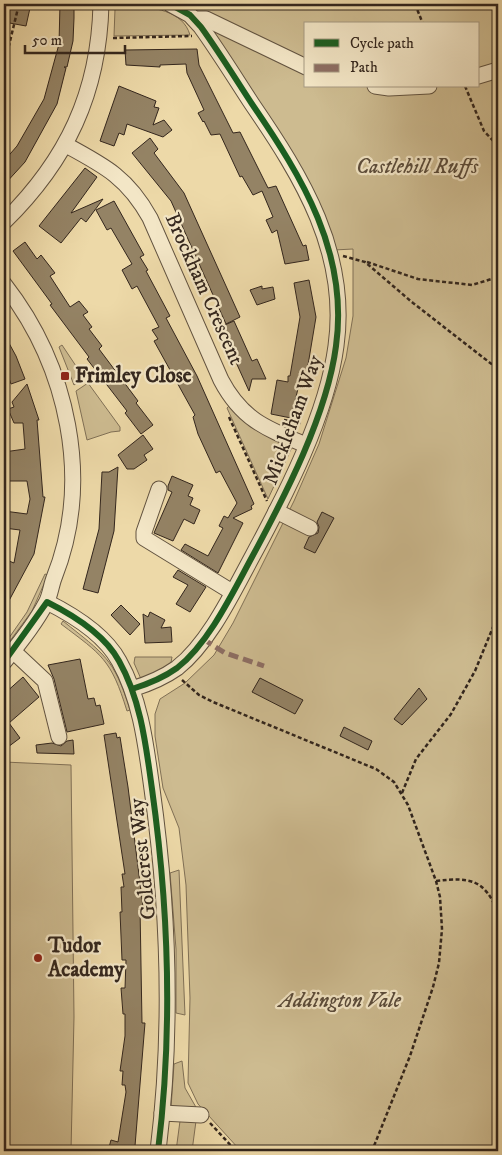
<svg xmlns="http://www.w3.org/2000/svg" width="502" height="1155" font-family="'IM FELL DW Pica',serif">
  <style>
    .green { fill: #cdbb90; stroke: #807056; fill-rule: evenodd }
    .building { fill: #948365; stroke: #33261d }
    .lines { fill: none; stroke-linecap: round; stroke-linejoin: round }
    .minor-casing { stroke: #625340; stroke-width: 17 }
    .path { stroke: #33261d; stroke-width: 2.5; stroke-dasharray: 4 2.5; stroke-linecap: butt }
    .minor { stroke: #f3e6c6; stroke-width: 15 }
    .quiet { stroke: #8d6e63; stroke-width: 5; stroke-dasharray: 10 5; stroke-linecap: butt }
    .cycleway-casing { stroke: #f3e6c6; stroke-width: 9 }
    .cycleway { stroke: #1b5e20; stroke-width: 6 }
    .poi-dot { fill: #8f2418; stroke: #f3e6c6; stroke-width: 2 }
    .labels { text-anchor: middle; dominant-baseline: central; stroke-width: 4.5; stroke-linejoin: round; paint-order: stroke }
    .park-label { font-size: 21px; font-style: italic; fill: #5a4b3a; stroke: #f3e6c6 }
    .street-label { font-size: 21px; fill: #33261d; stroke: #f3e6c6 }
    .poi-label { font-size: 21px; font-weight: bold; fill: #33261d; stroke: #f3e6c6; text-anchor: start }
  </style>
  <rect width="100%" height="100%" fill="#edd9a8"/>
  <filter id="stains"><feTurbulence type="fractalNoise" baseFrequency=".004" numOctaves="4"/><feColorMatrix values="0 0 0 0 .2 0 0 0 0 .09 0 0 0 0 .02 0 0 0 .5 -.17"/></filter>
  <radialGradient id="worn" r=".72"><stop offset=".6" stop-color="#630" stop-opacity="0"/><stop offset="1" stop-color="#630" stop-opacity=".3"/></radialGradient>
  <g class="green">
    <path d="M183 4H498V1151H238L239 1149 198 1104 188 1083 190 998 186 885 179 828 163 788 155 736V714L160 699 185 683 214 655 233 623 294 501 319 444 346 358 353 316V249L334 250 200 13ZM306 24H478V86H306Z"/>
    <path d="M130 6C152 7 183 10 190 35L114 36 115 9Z"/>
    <polygon points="62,345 84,378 74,385 59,347"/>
    <polygon points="88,383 120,427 120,431 111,432 87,440 76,391"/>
    <polygon points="229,406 293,445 268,499 227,408"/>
    <polygon points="45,574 48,575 32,611 4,649 4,645 27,612"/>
    <path d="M63 621C104 654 114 658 130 710L127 711C111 659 102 655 61 624Z"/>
    <polygon points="135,657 172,657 170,668 141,679 134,663"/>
    <polygon points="4,762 71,765 74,1017 71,1151 39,1151 20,1147 4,1147"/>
    <polygon points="179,870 185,1015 176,1013 176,949 170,873"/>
    <polygon points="182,1061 185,1088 197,1109 171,1108 174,1064"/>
    <polygon points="180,1121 196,1121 192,1151 176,1151"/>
  </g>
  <g class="building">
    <polygon points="4,4 30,8 26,26 4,22"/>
    <polygon points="60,4 74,4 74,18 73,41 67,67 64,67 66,68 57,104 25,162 4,185 4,161 17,146 44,99 59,44"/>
    <polygon points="197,49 199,65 233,133 240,132 268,188 276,186 303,246 306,245 309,260 285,264 277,230 272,233 266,220 273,217 262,191 253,195 242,176 240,177 220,134 211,135 204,121 203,122 198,113 204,110 187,73 186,64 160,65 160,67 126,65 125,50"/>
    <polygon points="119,86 156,101 154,107 159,108 153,125 164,120 172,130 163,137 127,124 124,135 119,133 114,146 100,141"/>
    <polygon points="150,138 158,149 154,153 184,193 240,317 226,324 171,201 132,153"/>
    <polygon points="85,168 97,177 71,213 103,199 86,222 81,218 61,243 39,226"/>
    <polygon points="114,201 144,255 140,257 148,270 146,271 170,316 166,318 197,376 254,504 251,506 252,509 233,518 243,523 218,573 181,550 185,544 208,556 223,528 219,526 224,516 228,518 237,503 220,471 216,473 198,434 193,417 195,415 154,341 158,339 152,330 159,327 137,286 132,289 122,270 132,264 111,228 107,230 96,210"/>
    <polygon points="25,242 37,259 41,255 55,273 50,276 70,307 79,301 88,312 83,315 92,327 89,329 102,346 99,349 138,401 136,403 153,425 141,434 125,413 127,411 87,359 89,357 50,305 52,304 13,251"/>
    <polygon points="309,280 316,317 306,377 301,376 291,418 271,414 277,380 288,382 288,376 290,376 300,317 294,283"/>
    <polygon points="262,286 262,289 273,287 275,299 257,305 250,290"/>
    <polygon points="234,321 252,361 257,359 266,379 252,379 249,391 220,327"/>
    <polygon points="4,334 16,356 25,379 11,384 4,364 7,363 4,357"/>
    <polygon points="27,384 39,420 37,420 43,497 45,497 34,554 4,610 4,571 9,561 14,563 20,530 4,528 4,511 27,514 30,499 27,481 4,481 4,452 25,449 23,423 14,423 8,409 14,407 12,402"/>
    <polygon points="143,435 153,449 144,455 147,460 134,469 127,469 118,455"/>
    <polygon points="118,467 114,531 98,593 83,589 99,529 102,472 109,472"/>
    <polygon points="172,476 193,485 188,496 193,498 190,505 200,510 194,524 184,519 173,541 154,533 172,492 168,490 168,486"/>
    <polygon points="322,512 334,518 315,553 304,548 309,537 318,533 319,527 317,522"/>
    <polygon points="178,570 206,587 190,612 176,604 188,585 173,577"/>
    <polygon points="121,605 140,624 130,635 111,615"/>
    <polygon points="150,612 165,620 161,628 171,627 172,642 145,643 143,614 148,617"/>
    <polygon points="80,659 88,699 94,698 96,706 100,705 104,724 67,732 54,679 48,665"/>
    <polygon points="23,677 39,697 9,723 20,738 4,750 4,694"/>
    <polygon points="260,678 303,700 295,714 252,692"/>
    <polygon points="419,688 427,699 402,725 394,719"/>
    <polygon points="344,727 372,741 368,750 340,736"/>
    <polygon points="116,733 117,738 120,737 128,787 143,907 140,907 142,1023 145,1023 135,1146 140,1148 140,1151 108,1151 111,1140 118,1142 126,1092 125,1085 122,1085 123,1071 120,1071 125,1036 125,1014 123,1014 121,988 125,988 126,960 122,960 120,912 122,912 121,887 124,887 122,874 125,874 104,735"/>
    <polygon points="73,740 74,754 37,753 36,745 52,743 61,746 67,741"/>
  </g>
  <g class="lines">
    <defs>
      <g id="minor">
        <polyline points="194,19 206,19 306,67"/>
        <polyline points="478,76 498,70"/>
        <polyline points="375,86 389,88 429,86"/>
        <path d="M66 145C105 166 128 178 150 218L221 380C242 420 267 429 306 445"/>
        <path d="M4 222C67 160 99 93 101 4"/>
        <path d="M4 284C68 366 93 480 54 578 51 586 50 596 46 603 35 624 19 644 4 662"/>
        <polyline points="159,489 144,532 144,538 232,592"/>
        <polyline points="276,511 310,528"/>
        <path d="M47 602C73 615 105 635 119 661 141 700 146 746 152 789 169 910 173 1030 158 1151"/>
        <polyline points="13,651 45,681 59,737"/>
        <path d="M132 689C148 684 163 678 177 668 209 643 233 592 252 557 285 496 327 415 336 346 349 253 302 177 252 104 235 78 219 52 201 27L190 15 170 4"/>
        <polyline points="162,1113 201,1115"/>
      </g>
    </defs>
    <use href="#minor" class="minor-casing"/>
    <g class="path">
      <polyline points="415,4 423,24"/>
      <polyline points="113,38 192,36"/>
      <polyline points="4,66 19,4"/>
      <polyline points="465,86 484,131 498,146"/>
      <polyline points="343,256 365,262 413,303 498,369"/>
      <polyline points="367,262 418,279 472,285 498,277"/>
      <polyline points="229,417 267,501"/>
      <polyline points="284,420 301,423"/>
      <polyline points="182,680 199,695 213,702 376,769 394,782 408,805 436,881 440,897 442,929 439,963 433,987 410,1056 372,1151"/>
      <polyline points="402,793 416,759 451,714 475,671 498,615"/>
      <path d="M436 881C470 877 485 879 498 913"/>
      <polyline points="210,1123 236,1151"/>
    </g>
    <use href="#minor" class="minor"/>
    <polyline class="quiet" points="203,639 225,653 264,666"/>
    <defs>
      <g id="cycleway">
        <path d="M4 662 47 602C73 615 105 635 119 661 141 700 146 746 152 789 169 910 173 1030 158 1151"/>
        <path d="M132 689C148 684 163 678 177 668 209 643 233 592 252 557 285 496 327 415 336 346 349 253 302 177 252 104 235 78 219 52 201 27L190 15 170 4"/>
      </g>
    </defs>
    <use href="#cycleway" class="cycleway-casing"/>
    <use href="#cycleway" class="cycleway"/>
  </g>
  <g class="poi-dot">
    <rect x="60" y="371" width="10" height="10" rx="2.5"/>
    <circle cx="38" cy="958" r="5"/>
  </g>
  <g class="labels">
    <g class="park-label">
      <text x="417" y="167">Castlehill Ruffs</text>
      <text x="340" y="1001">Addington Vale</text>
    </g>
    <g class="street-label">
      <text transform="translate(204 289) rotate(66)">Brockham Crescent</text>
      <text transform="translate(293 420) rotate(-70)">Mickleham Way</text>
      <text transform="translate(143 859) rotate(-96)">Goldcrest Way</text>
    </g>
    <g class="poi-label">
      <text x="75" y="376">Frimley Close</text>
      <text x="48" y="946">Tudor<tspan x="48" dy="24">Academy</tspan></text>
    </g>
  </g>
  <rect width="502" height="1155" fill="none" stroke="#edd9a8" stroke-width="20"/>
  <rect x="5" y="5" width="492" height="1145" fill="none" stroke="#33261d" stroke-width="2.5"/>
  <rect x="10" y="10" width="482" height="1135" fill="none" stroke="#33261d"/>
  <rect x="304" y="22" width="175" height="65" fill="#f3e6c6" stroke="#a69982"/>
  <rect x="314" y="39" width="25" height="8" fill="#1b5e20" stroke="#a69982"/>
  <text x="350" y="48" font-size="15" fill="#33261d">Cycle path</text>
  <rect x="314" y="64" width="25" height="8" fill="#8d6e63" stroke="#a69982"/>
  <text x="350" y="72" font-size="15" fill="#33261d">Path</text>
  <path d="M25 45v8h100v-8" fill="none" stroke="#33261d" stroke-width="2.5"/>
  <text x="32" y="45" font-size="15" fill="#33261d" stroke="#f3e6c6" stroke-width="4" paint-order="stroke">50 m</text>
  <rect width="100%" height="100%" filter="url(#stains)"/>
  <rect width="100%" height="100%" fill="url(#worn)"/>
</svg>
